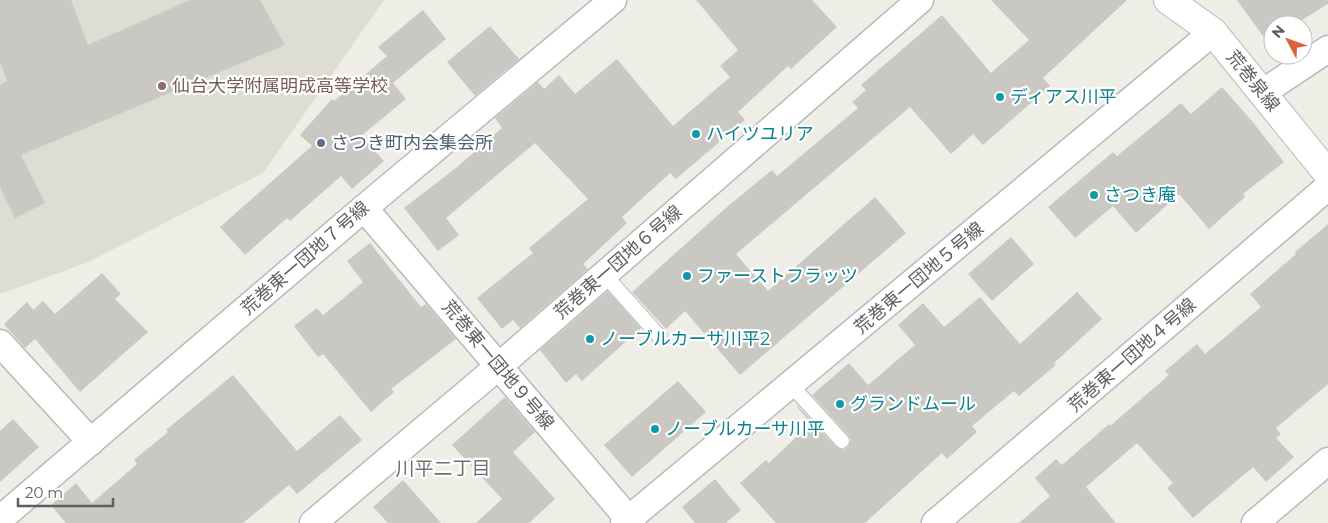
<svg xmlns="http://www.w3.org/2000/svg" width="1328" height="523" font-family="Montserrat,'Noto Sans JP',sans-serif">
  <style>
    .education { fill: #deddd4 }
    .building { fill: #cac8c2 }
    .lines { fill: none; stroke-linecap: round; stroke-linejoin: round }
    .lane-casing { stroke: #b8b9be; stroke-width: 16 }
    .street-casing { stroke: #b8b9be; stroke-width: 29 }
    .secondary-casing { stroke: #b9bac0; stroke-width: 30 }
    .lane { stroke: #fff; stroke-width: 14 }
    .street { stroke: #fff; stroke-width: 26 }
    .secondary { stroke: #fff; stroke-width: 28 }
    .education-dot { fill: #8d6e63; stroke: #fff; stroke-width: 2 }
    .culture-dot { fill: #0f9aa8; stroke: #fff; stroke-width: 2 }
    .service-dot { fill: #5c6f8a; stroke: #fff; stroke-width: 2 }
    .labels { text-anchor: middle; dominant-baseline: central; stroke-width: 4.5; stroke-linejoin: round; paint-order: stroke }
    .street-label { font-size: 18px; fill: #5d5f64; stroke: #fff }
    .education-label { font-size: 18px; fill: #785e54; stroke: #fff; text-anchor: start }
    .culture-label { font-size: 18px; fill: #0d838f; stroke: #fff; text-anchor: start }
    .service-label { font-size: 18px; fill: #4e5e75; stroke: #fff; text-anchor: start }
    .neighbourhood-label { font-size: 19px; fill: #6e7176; stroke: #fff }
  </style>
  <rect width="100%" height="100%" fill="#eeeee6"/>
  <polygon class="education" points="0,0 384,0 263,173 86,263 0,294"/>
  <g class="building">
    <polygon points="0,0 71,0 88,45 190,0 260,0 285,45 21,155 45,203 15,218 0,187 0,85 7,81 0,62"/>
    <polygon points="696,0 812,0 837,27 791,69 788,66 738,112 745,120 676,179 670,173 622,217 627,223 583,264 588,269 520,328 513,320 502,329 477,298 533,253 529,248 588,199 535,143 446,218 459,235 438,251 404,208 457,167 502,128 495,118 538,82 544,89 559,75 575,94 617,59 673,126 730,77 720,66 738,50"/>
    <polygon points="991,0 1127,0 1043,78 1050,86 983,145 973,134 951,154 910,107 736,254 768,291 875,197 906,233 740,375 685,311 666,329 632,292 727,207 772,170 777,176 858,108 852,102 866,90 861,85 942,15 991,73 1029,40"/>
    <polygon points="1237,0 1328,0 1328,4 1294,25 1273,25 1273,50"/>
    <polygon points="423,10 446,39 393,83 406,99 361,136 384,161 352,189 341,176 290,221 287,218 245,255 220,227 312,146 300,135 332,99 334,101 387,56 378,47"/>
    <polygon points="490,26 519,59 475,96 447,62"/>
    <polygon points="1222,87 1252,121 1284,162 1243,194 1245,197 1209,229 1179,194 1136,233 1113,206 1075,238 1048,207 1113,152 1117,156 1181,103 1191,114"/>
    <polygon points="1328,224 1328,384 1276,428 1281,434 1276,438 1294,457 1266,482 1253,467 1193,518 1167,488 1173,483 1137,443 1086,487 1116,523 1019,523 1050,496 1035,478 1056,459 1062,465 1109,424 1110,426 1169,375 1165,371 1197,344 1205,354 1261,307 1250,294 1296,254 1295,252"/>
    <polygon points="1011,237 1034,264 992,301 968,274"/>
    <polygon points="370,243 421,307 426,304 456,339 391,389 394,392 371,412 323,354 318,357 294,326 317,308 323,315 363,282 347,261"/>
    <polygon points="102,273 121,294 115,299 148,332 80,392 35,339 25,348 4,324 27,302 33,310 43,301 55,314"/>
    <polygon points="608,291 641,328 582,381 576,374 566,383 540,350"/>
    <polygon points="1077,292 1102,319 1054,363 1056,365 1019,396 1014,391 972,426 977,432 947,459 942,453 865,523 776,523 740,483 766,460 769,463 811,423 797,407 798,406 836,447 843,450 848,447 851,440 848,435 812,395 849,363 868,385 915,345 898,325 923,303 944,327 980,297 1020,344"/>
    <polygon points="233,375 297,451 340,415 362,440 297,494 289,485 243,523 66,523 51,505 76,483 92,503 137,464 134,460 168,432 166,430"/>
    <polygon points="678,381 706,412 632,477 604,445"/>
    <polygon points="505,397 535,432 513,452 555,499 529,523 476,523 502,499 452,445"/>
    <polygon points="13,419 39,447 0,482 0,431"/>
    <polygon points="715,479 741,510 726,523 695,523 682,507"/>
    <polygon points="403,480 441,523 388,523 373,507"/>
  </g>
  <g class="lines">
    <defs>
      <g id="lane">
        <polyline points="604,274 660,337"/>
        <polyline points="791,385 842,441"/>
      </g>
      <g id="street">
        <polyline points="1262,93 1328,49"/>
        <polyline points="364,208 632,523"/>
        <polyline points="0,343 91,442"/>
        <polyline points="0,519 364,208 613,0"/>
        <polyline points="313,523 499,366 920,0"/>
        <polyline points="624,523 1213,32"/>
        <polyline points="935,523 1328,187"/>
        <polyline points="1255,523 1328,461"/>
      </g>
      <polyline id="secondary" points="1168,0 1213,32 1328,174"/>
    </defs>
    <use href="#lane" class="lane-casing"/>
    <use href="#street" class="street-casing"/>
    <use href="#secondary" class="secondary-casing"/>
    <use href="#lane" class="lane"/>
    <use href="#street" class="street"/>
    <use href="#secondary" class="secondary"/>
  </g>
  <circle class="education-dot" cx="162" cy="86" r="5"/>
  <g class="culture-dot">
    <circle cx="1000" cy="97" r="5"/>
    <circle cx="696" cy="134" r="5"/>
    <circle cx="1094" cy="195" r="5"/>
    <circle cx="687" cy="276" r="5"/>
    <circle cx="590" cy="339" r="5"/>
    <circle cx="840" cy="404" r="5"/>
    <circle cx="655" cy="429" r="5"/>
  </g>
  <circle class="service-dot" cx="321" cy="143" r="5"/>
  <g class="labels">
    <g class="street-label">
      <text transform="translate(1253 81) rotate(51)">荒巻泉線</text>
      <text transform="translate(305 258) rotate(-41)">荒巻東一団地７号線</text>
      <text transform="translate(618 262) rotate(-41)">荒巻東一団地６号線</text>
      <text transform="translate(919 278) rotate(-40)">荒巻東一団地５号線</text>
      <text transform="translate(1132 355) rotate(-41)">荒巻東一団地４号線</text>
      <text transform="translate(498 365) rotate(50)">荒巻東一団地９号線</text>
    </g>
    <g class="education-label">
      <text x="172" y="86">仙台大学附属明成高等学校</text>
    </g>
    <g class="culture-label">
      <text x="1010" y="97">ディアス川平</text>
      <text x="706" y="134">ハイツユリア</text>
      <text x="1104" y="195">さつき庵</text>
      <text x="697" y="276">ファーストフラッツ</text>
      <text x="600" y="339">ノーブルカーサ川平2</text>
      <text x="850" y="404">グランドムール</text>
      <text x="665" y="429">ノーブルカーサ川平</text>
    </g>
    <g class="service-label">
      <text x="331" y="143">さつき町内会集会所</text>
    </g>
    <g class="neighbourhood-label">
      <text x="443" y="468">川平二丁目</text>
    </g>
  </g>
  <g transform="translate(1288 40) rotate(311)"><circle r="24" fill="#ffffff" stroke="#bebfc1"/>
  <path d="M0-4L9 19L0 12L-9 19Z" fill="#da6440"/>
  <text y="-8" font-size="14" font-weight="bold" text-anchor="middle" fill="#5d5f64">N</text>
  </g>
  <path d="M18 498v8h95v-8" fill="none" stroke="#5d5f64" stroke-width="2.5"/>
  <text x="25" y="498" font-size="15" fill="#5d5f64" stroke="#ffffff" stroke-width="4" paint-order="stroke">20 m</text>
</svg>
